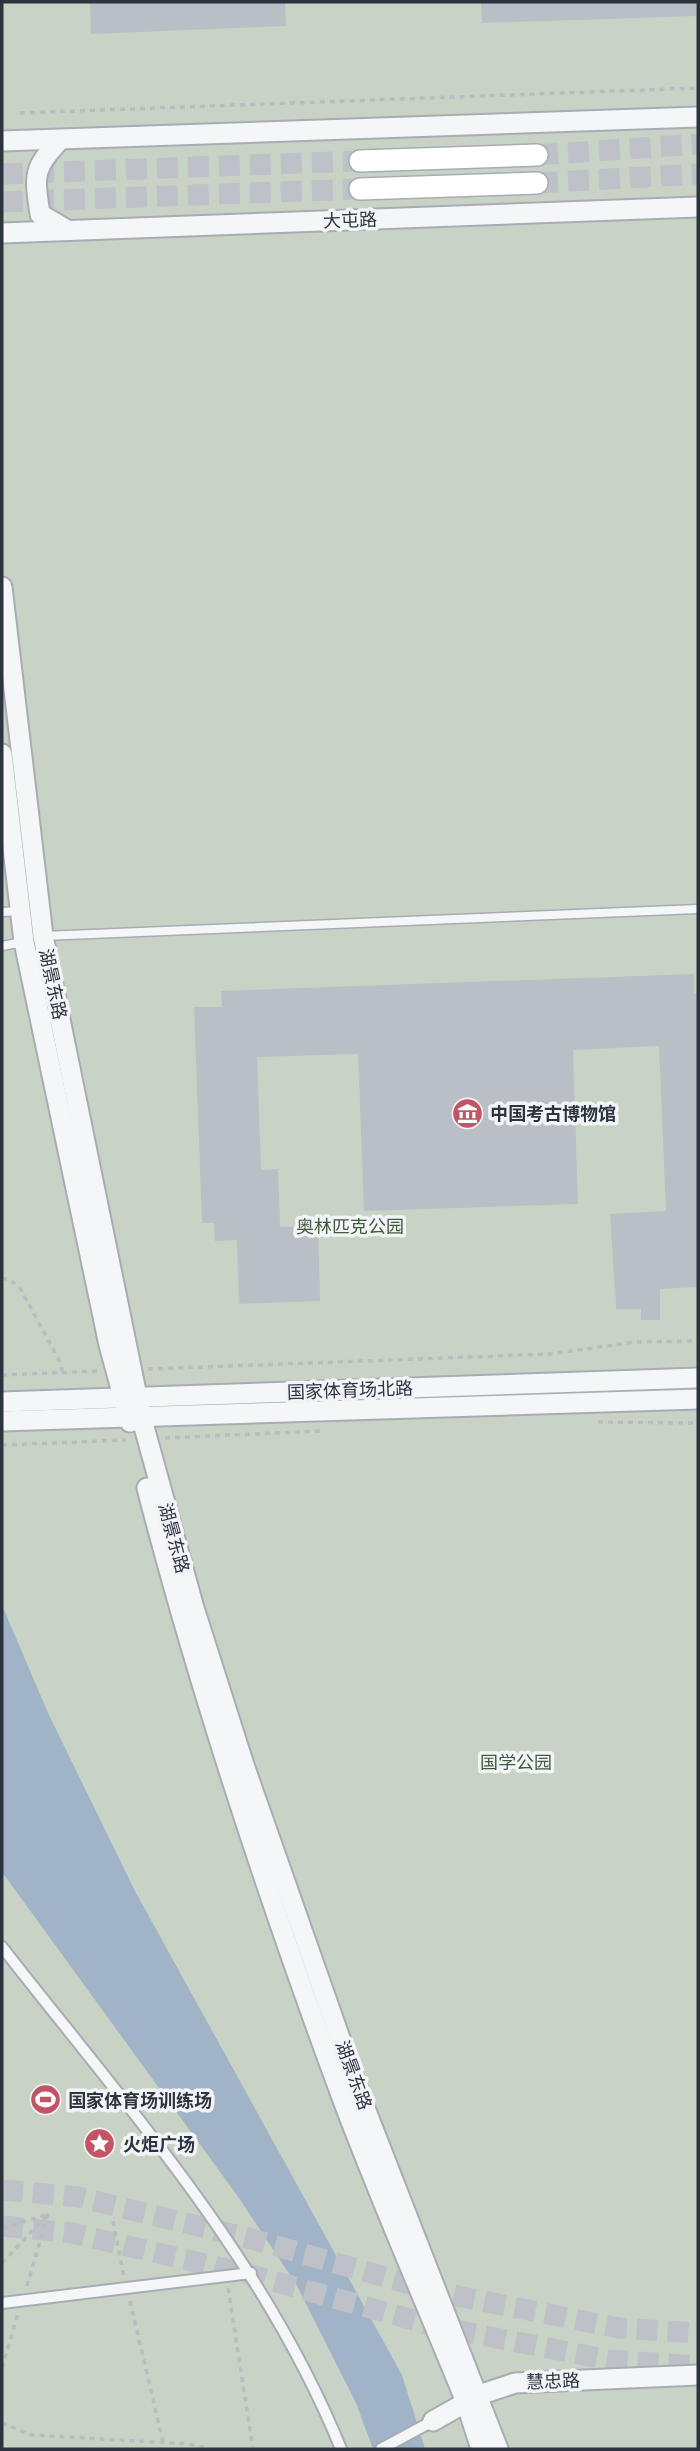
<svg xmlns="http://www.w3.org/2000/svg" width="700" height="2451" font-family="Poppins,'Noto Sans SC',sans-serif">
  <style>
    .green { fill: #c8d3c5 }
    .water { fill: #a1b3c6 }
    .building { fill: #babfc6 }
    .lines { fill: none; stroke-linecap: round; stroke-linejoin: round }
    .secondary-tunnel { stroke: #bec2c8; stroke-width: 21; stroke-dasharray: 21 10; stroke-linecap: butt }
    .service-casing { stroke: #a8acb4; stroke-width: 11 }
    .pedestrian-casing { stroke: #a8acb4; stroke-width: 14 }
    .tertiary-casing { stroke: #a8acb4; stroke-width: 23 }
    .secondary-casing { stroke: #a8acb4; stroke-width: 24 }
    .path { stroke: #b9bcc1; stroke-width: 3.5; stroke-dasharray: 5 5; stroke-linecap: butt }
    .service { stroke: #f5f6f8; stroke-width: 8 }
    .pedestrian { stroke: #f5f6f8; stroke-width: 10 }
    .tertiary { stroke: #f5f6f8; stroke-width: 19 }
    .secondary { stroke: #fff; stroke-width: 21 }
    .labels { text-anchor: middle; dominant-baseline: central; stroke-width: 7; stroke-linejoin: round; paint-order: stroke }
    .street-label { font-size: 18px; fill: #2c3440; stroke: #f2f4f7 }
    .poi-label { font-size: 18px; font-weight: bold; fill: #2c3440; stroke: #f2f4f7; text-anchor: start }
    .park-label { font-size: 18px; fill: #415b3b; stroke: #f2f4f7 }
  </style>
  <rect width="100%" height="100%" fill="#e3e5ea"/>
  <rect class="green" x="2" y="2" width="696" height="2447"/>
  <polygon class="water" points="2,1605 48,1713 135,1891 402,2375 425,2449 373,2449 356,2403 296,2284 239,2198 2,1872"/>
  <g class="building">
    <polygon points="90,2 285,2 286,26 91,34"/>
    <polygon points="481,2 696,2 696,16 482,23"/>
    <polygon points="694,974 694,993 698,993 698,1287 660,1289 660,1320 641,1320 641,1309 616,1309 610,1214 666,1211 659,1046 573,1050 578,1204 364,1211 358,1054 257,1057 261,1170 278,1169 280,1227 318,1226 320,1301 239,1304 237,1240 215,1241 214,1223 202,1223 194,1007 222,1007 221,991"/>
  </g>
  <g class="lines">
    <g class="secondary-tunnel">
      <polyline points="537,155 698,144"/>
      <polyline points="2,174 360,161"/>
      <polyline points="537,183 698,174"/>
      <polyline points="2,202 360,189"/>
      <polyline points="2,2190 78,2197 252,2239 437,2292 619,2328 698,2333"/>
      <polyline points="2,2226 72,2233 248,2274 435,2326 610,2360 698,2366"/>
    </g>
    <defs>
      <g id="service">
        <polyline points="2,912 20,911"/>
        <polyline points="43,936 698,909"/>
        <polyline points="2,946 23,942"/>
      </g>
      <g id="pedestrian">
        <path d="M2 1947C127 2107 264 2259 341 2449"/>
        <polyline points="2,2303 251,2273"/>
        <polyline points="381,2449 433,2421"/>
      </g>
      <g id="tertiary">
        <path d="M60 140C33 169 34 174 40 214L67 230"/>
        <polyline points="2,141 698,117"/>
        <polyline points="2,233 698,207"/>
        <polyline points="2,587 43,936 141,1416 194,1608 244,1765 361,2098 498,2449"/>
        <polyline points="2,754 24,942 109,1345 130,1422"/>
        <polyline points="2,1402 698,1378"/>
        <polyline points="2,1421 698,1399"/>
        <path d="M147 1488C201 1697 269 1901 344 2103 382 2204 426 2303 466 2402L481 2449"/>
        <polyline points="433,2421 479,2395 515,2383 698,2375"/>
      </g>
      <g id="secondary">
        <polyline points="360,161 537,155"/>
        <polyline points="360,189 537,183"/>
      </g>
    </defs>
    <use href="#service" class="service-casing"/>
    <use href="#pedestrian" class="pedestrian-casing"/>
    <use href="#tertiary" class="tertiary-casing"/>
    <use href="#secondary" class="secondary-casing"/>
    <g class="path">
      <polyline points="20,113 698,88"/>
      <polyline points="2,1278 10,1280 20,1288 59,1360 63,1373"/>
      <polyline points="148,1369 551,1354 634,1342 698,1341"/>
      <polyline points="2,1375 99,1371"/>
      <polyline points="598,1422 698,1423"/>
      <polyline points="165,1438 321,1431"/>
      <polyline points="2,1445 126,1440"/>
      <polyline points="113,2221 124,2277"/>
      <polyline points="2,2228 46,2215"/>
      <polyline points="2,2263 46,2216"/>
      <polyline points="27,2286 48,2214"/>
      <polyline points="228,2288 253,2449"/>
      <polyline points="130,2301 163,2442"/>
      <polyline points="2,2368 18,2313"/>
      <polyline points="2,2423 31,2435 189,2444 210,2449"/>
    </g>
    <use href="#service" class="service"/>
    <use href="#pedestrian" class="pedestrian"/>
    <use href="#tertiary" class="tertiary"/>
    <use href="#secondary" class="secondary"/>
  </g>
  <defs>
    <symbol id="museum-disc" viewBox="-11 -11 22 22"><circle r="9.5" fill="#c25465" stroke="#f2f4f7"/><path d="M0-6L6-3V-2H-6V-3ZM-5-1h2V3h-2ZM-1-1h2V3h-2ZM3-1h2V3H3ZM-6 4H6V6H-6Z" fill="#fff"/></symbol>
    <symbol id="stadium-disc" viewBox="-11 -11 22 22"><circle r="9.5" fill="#c25465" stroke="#f2f4f7"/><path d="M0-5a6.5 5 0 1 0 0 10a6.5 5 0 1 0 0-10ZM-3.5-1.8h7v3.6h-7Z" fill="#fff"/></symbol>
    <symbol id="sight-disc" viewBox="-11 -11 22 22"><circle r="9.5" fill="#c25465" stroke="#f2f4f7"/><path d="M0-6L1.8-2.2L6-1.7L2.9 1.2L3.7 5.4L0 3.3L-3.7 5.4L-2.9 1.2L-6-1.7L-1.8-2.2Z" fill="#fff"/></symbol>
  </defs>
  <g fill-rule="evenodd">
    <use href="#museum-disc" x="450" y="1096" width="35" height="35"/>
    <use href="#stadium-disc" x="28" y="2082" width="35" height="35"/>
    <use href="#sight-disc" x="82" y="2126" width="35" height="35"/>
  </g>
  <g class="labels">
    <g class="street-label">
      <text transform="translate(350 220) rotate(-2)">大屯路</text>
      <text transform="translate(53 984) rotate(78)">湖景东路</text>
      <text transform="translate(350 1390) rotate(-2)">国家体育场北路</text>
      <text transform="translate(174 1538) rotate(75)">湖景东路</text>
      <text transform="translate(354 2075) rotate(70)">湖景东路</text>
      <text transform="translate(553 2381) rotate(-2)">慧忠路</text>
    </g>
    <g class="poi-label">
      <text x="490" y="1113">中国考古博物馆</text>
      <text x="68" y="2100">国家体育场训练场</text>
      <text x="123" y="2144">火炬广场</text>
    </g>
    <g class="park-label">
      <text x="350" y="1226">奥林匹克公园</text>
      <text x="516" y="1762">国学公园</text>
    </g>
  </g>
  <rect width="700" height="2451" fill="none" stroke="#2c3440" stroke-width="7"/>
</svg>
